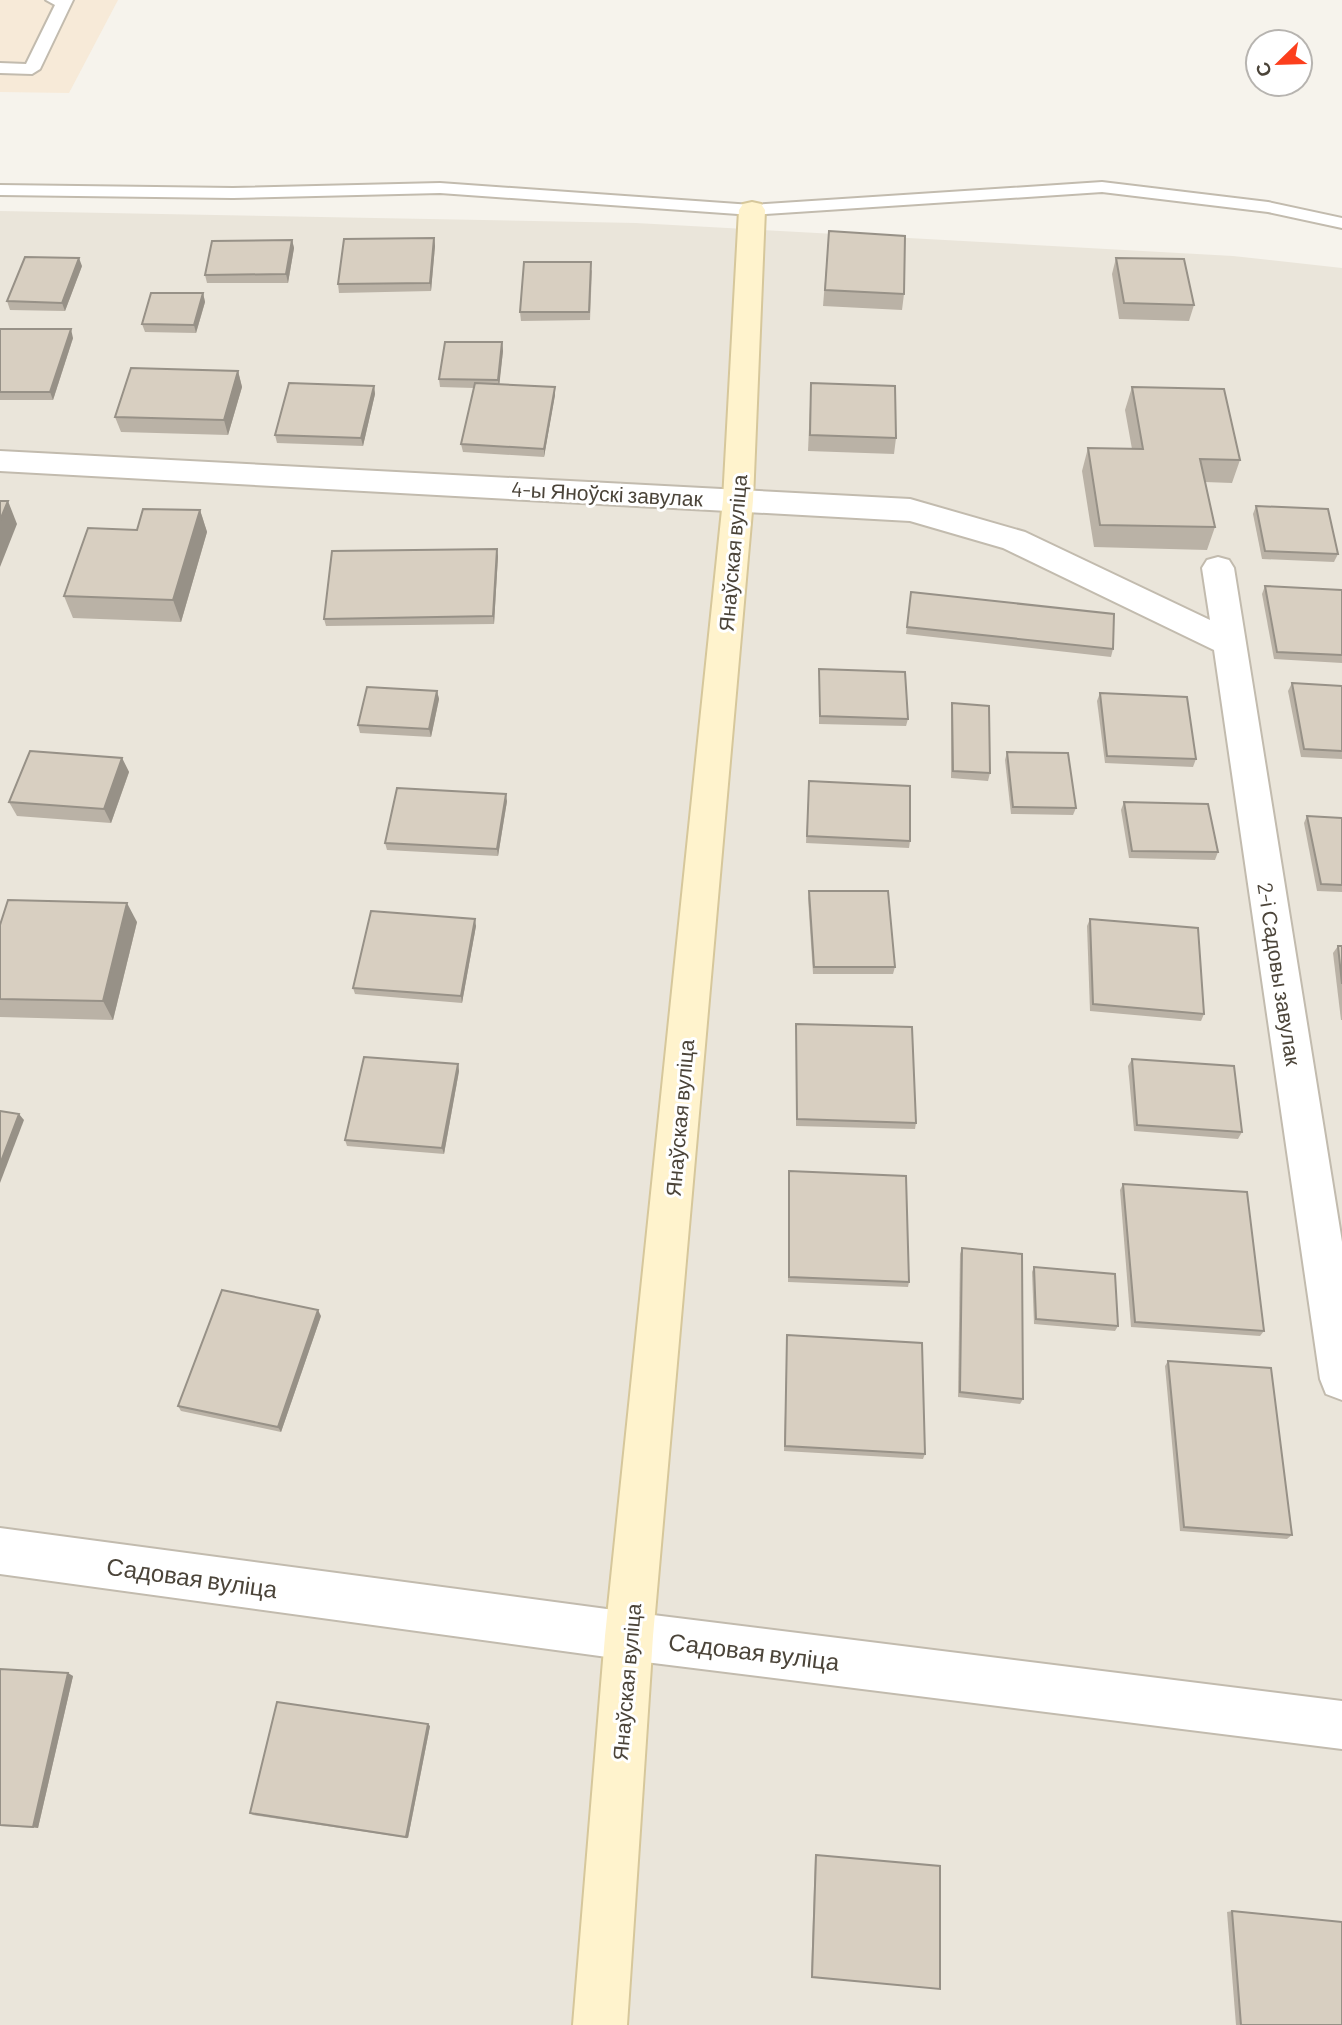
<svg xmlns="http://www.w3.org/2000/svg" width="1342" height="2025" font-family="Barlow,sans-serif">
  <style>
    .residential { fill: #eae5da }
    .commercial { fill: #f7ead8 }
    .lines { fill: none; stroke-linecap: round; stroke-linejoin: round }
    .lane-casing { stroke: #c2bbae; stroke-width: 4 }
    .street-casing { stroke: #c2bbae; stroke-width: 4 }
    .secondary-casing { stroke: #d6c79b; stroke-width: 4 }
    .lane { fill: #fff; fill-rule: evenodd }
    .street { fill: #fff; fill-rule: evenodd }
    .secondary { fill: #fff3cd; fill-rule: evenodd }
    .wall { fill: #bab2a6 }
    .shaded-wall { fill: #979187 }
    .building { fill: #d8cfc1; stroke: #979187; stroke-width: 2 }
    .labels { text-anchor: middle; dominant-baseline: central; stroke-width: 6; stroke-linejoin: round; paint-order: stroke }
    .street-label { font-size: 21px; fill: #4b4439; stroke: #fff }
    .near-street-label { font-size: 24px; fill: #4b4439; stroke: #fff }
  </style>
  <rect width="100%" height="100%" fill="#f6f3ec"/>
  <polygon class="residential" points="0,211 636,223 1233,256 1342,268 1342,2025 0,2025"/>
  <polygon class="commercial" points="0,0 118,0 69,93 0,92"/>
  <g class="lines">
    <defs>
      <g id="lane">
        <polygon points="46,0 73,0 40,69 32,74 0,73 0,63 26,64 55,5"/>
        <polygon points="1102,182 1268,202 1342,218 1342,228 1268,212 1102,192 752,215 440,193 233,198 0,195 0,185 233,188 440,183 752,205"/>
      </g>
      <g id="street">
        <polygon points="0,451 910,499 1025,532 1210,620 1202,568 1207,560 1218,557 1229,560 1234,568 1342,1242 1342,1400 1326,1394 1320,1379 1214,650 1003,548 910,521 0,471"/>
        <polygon points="0,1528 629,1612 1342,1701 1342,1749 629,1660 0,1574"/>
      </g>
      <polygon id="secondary" points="752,202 761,204 765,210 753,500 653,1636 627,2025 573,2025 605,1636 723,500 739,210 743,204"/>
    </defs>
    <use href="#lane" class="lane-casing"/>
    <use href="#street" class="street-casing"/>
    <use href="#secondary" class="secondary-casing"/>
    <use href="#lane" class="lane"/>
    <use href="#street" class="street"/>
    <use href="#secondary" class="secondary"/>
  </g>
  <g class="wall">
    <polygon points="829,231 904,294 902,310 823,306"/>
    <polygon points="434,238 435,246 431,291 339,293 338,284"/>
    <polygon points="292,240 294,248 288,283 207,283 205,275"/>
    <polygon points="1116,258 1194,305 1189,321 1119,319 1112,274"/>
    <polygon points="82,266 65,311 10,310 7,301"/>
    <polygon points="592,270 590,320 521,321 520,312"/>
    <polygon points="203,293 205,302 196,333 145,332 142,324"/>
    <polygon points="0,329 73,338 53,400 0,400"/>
    <polygon points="502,342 503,351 499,384 555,395 544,457 463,452 461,444 474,388 440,387 439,379"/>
    <polygon points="238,371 242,387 228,435 121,432 115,417"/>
    <polygon points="811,383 896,438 894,454 808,451"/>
    <polygon points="374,386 375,394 363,446 277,443 275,435"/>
    <polygon points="1132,387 1240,460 1232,483 1205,482 1215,527 1207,550 1094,547 1082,471 1088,448 1132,449 1125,410"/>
    <polygon points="1256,506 1338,554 1334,562 1262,559 1253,514"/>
    <polygon points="200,510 207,532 181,622 73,618 64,596 137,530"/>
    <polygon points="498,556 494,624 326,626 324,619"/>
    <polygon points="1265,586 1342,590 1342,663 1274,659 1262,594"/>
    <polygon points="911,592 1113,649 1111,657 906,634"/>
    <polygon points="819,669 908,719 906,726 819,724"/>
    <polygon points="1292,683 1342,686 1342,759 1301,757 1288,691"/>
    <polygon points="437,691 439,699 431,737 360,733 358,725"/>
    <polygon points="1100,693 1196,759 1193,767 1105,763 1097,701"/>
    <polygon points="952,703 990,773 988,781 951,778 951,711"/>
    <polygon points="1007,752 1076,808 1073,815 1011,814 1005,760"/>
    <polygon points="122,758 129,772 111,823 17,816 9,802"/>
    <polygon points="809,781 910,841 909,848 806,843"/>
    <polygon points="507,801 498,856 387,850 385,843"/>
    <polygon points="1124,802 1218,852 1215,860 1129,858 1121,810"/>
    <polygon points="1307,816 1342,818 1342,892 1317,891 1304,823"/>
    <polygon points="809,891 895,967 893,974 813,974 808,898"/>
    <polygon points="1090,919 1204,1014 1201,1021 1090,1011 1087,926"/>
    <polygon points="137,922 113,1020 0,1017 0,925"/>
    <polygon points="476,926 462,1003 355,994 353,988"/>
    <polygon points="1338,946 1342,946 1342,1020 1341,1020 1333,953"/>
    <polygon points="796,1024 916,1123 915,1129 796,1126"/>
    <polygon points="1132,1059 1242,1132 1238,1139 1134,1131 1128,1066"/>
    <polygon points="458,1064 459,1071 444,1154 347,1146 345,1140"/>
    <polygon points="789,1171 909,1282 908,1287 788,1282"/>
    <polygon points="1123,1184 1264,1331 1260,1336 1131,1327 1120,1190"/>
    <polygon points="962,1248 1023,1399 1020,1404 958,1397 960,1254"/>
    <polygon points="1034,1267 1118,1326 1115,1331 1034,1324 1032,1272"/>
    <polygon points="321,1316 281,1432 181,1411 178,1406"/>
    <polygon points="787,1335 925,1454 923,1459 784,1451"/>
    <polygon points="1168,1361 1292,1535 1287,1539 1180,1531 1165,1366"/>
    <polygon points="0,1669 73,1676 38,1828 0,1826"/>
    <polygon points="430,1726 408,1838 253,1815 250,1813"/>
    <polygon points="816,1855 940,1989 811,1977 815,1857"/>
    <polygon points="1232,1911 1342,2025 1236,2025 1227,1912"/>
  </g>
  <g class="shaded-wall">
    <polygon points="434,238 435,246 431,291 430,283"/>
    <polygon points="292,240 294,248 288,283 286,274"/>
    <polygon points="79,258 82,266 65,311 62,303"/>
    <polygon points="203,293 205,302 196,333 194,325"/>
    <polygon points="71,329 73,338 53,400 50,392"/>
    <polygon points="502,342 503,351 499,388 498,380"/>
    <polygon points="238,371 242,387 228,435 224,420"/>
    <polygon points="374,386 375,394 363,446 361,438"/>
    <polygon points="555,387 555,395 544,457 544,449"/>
    <polygon points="8,501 17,524 0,567 0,520"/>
    <polygon points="200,510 207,532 181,622 173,600"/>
    <polygon points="497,549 498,556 494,624 493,616"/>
    <polygon points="437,691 439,699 431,737 429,729"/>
    <polygon points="122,758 129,772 111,823 104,809"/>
    <polygon points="506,794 507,801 498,856 497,849"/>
    <polygon points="127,903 137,922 113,1020 103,1001"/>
    <polygon points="475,919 476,926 462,1003 461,996"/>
    <polygon points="458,1064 459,1071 444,1154 442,1148"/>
    <polygon points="19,1114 24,1120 0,1183 0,1164"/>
    <polygon points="318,1310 321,1316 281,1432 278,1427"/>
    <polygon points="68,1673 73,1676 38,1828 33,1827"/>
    <polygon points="428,1724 430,1726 408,1838 406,1837"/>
  </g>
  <g class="building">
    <polygon points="829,231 905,236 904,294 825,290"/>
    <polygon points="434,238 430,283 338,284 344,239"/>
    <polygon points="292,240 286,274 205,275 212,241"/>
    <polygon points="25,257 79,258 62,303 7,301"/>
    <polygon points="1116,258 1184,259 1194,305 1124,303"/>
    <polygon points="524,262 591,262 589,312 520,312"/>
    <polygon points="151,293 203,293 194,325 142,324"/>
    <polygon points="0,329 71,329 50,392 0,392"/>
    <polygon points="445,342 502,342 498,380 439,379"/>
    <polygon points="131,368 238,371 224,420 115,417"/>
    <polygon points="289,383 374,386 361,438 275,435"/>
    <polygon points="475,383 555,387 544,449 461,444"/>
    <polygon points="811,383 895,386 896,438 810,435"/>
    <polygon points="1132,387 1224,389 1240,460 1200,459 1215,527 1100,525 1088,448 1143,449"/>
    <polygon points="0,501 8,501 0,520"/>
    <polygon points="1256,506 1328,509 1338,554 1265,551"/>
    <polygon points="143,509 200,510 173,600 64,596 88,528 137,530"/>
    <polygon points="497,549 493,616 324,619 332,551"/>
    <polygon points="1265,586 1342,590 1342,655 1277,652"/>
    <polygon points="911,592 1114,614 1113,649 907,627"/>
    <polygon points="819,669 905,672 908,719 820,716"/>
    <polygon points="1292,683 1342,686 1342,751 1304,749"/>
    <polygon points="367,687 437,691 429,729 358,725"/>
    <polygon points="1100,693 1187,697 1196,759 1107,756"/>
    <polygon points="952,703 989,706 990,773 953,771"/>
    <polygon points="30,751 122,758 104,809 9,802"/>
    <polygon points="1007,752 1068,753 1076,808 1013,807"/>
    <polygon points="809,781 910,786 910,841 807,836"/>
    <polygon points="397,788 506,794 497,849 385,843"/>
    <polygon points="1124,802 1208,804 1218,852 1132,851"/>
    <polygon points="1307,816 1342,818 1342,885 1321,884"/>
    <polygon points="809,891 888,891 895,967 814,967"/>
    <polygon points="8,900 127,903 103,1001 0,999 0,925"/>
    <polygon points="371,911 475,919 461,996 353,988"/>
    <polygon points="1090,919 1198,928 1204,1014 1093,1004"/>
    <polygon points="1338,946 1342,946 1342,984"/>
    <polygon points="796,1024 912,1027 916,1123 797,1119"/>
    <polygon points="364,1057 458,1064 442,1148 345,1140"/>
    <polygon points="1132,1059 1234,1066 1242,1132 1137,1125"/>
    <polygon points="0,1111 19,1114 0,1164"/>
    <polygon points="789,1171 906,1176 909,1282 789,1277"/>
    <polygon points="1123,1184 1247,1192 1264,1331 1135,1322"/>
    <polygon points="962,1248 1022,1254 1023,1399 960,1392"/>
    <polygon points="1034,1267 1115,1274 1118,1326 1036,1319"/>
    <polygon points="222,1290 318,1310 278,1427 178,1406"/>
    <polygon points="787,1335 922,1343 925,1454 785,1446"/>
    <polygon points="1168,1361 1271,1368 1292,1535 1184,1527"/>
    <polygon points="0,1669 68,1673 33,1827 0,1825"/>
    <polygon points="277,1702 428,1724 406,1837 250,1813"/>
    <polygon points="816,1855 940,1866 940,1989 812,1977"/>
    <polygon points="1232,1911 1342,1922 1342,2025 1241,2025"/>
  </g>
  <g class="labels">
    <g class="street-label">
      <text transform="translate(607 493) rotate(3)">4-ы Яноўскі завулак</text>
      <text transform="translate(732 553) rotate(-85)">Янаўская вуліца</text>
      <text transform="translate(1280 974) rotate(81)">2-і Садовы завулак</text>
      <text transform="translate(679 1118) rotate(-85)">Янаўская вуліца</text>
      <text transform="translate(626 1682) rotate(-85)">Янаўская вуліца</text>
    </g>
    <g class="near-street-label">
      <text transform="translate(192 1577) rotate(8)">Садовая вуліца</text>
      <text transform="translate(754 1651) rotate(7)">Садовая вуліца</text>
    </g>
  </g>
  <g transform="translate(1279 63) rotate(247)"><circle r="33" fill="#ffffff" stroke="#b7b4b0" stroke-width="2"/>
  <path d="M0-5L12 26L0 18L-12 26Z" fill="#fc3f1d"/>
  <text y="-10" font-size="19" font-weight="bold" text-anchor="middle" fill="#4b4439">С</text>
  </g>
</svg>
